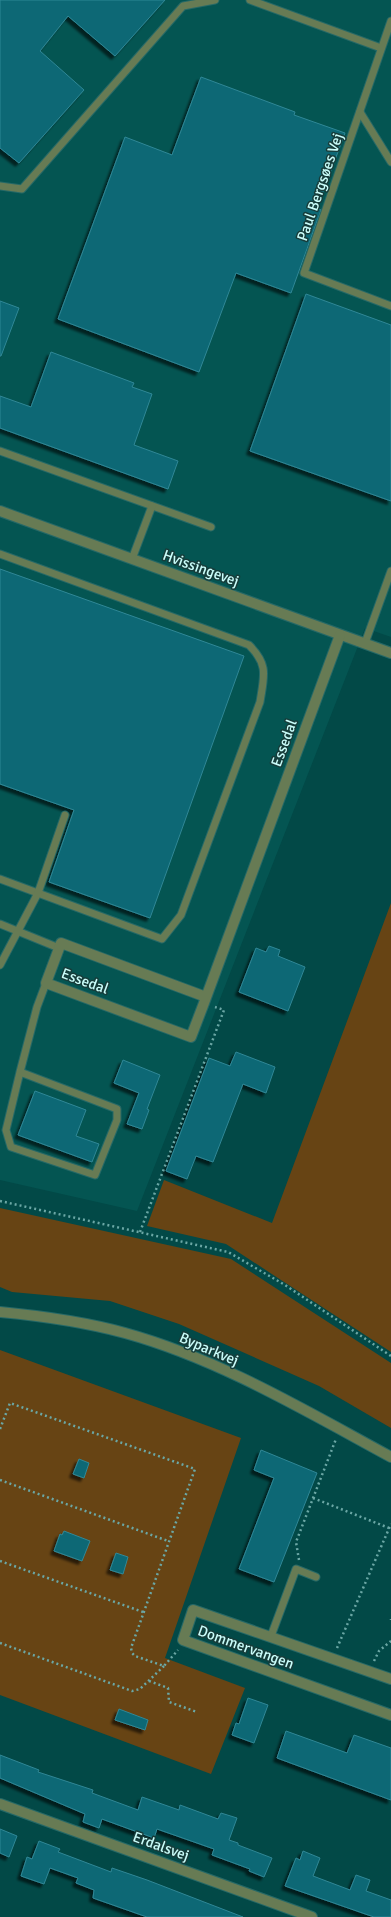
<svg xmlns="http://www.w3.org/2000/svg" width="391" height="1917" font-family="Signika,sans-serif">
  <style>
    .built { fill: #045552 }
    .green { fill: #674414 }
    .building { fill: #096875; stroke: #318796; filter: url(#shadow) }
    .lines { fill: none; stroke-linecap: round; stroke-linejoin: round }
    .service-casing { stroke: #266967; stroke-width: 9 }
    .minor-casing { stroke: #266967; stroke-width: 12 }
    .tertiary-casing { stroke: #266967; stroke-width: 12 }
    .path { stroke: #6ba7a5; stroke-width: 2.5; stroke-dasharray: 2 3; stroke-linecap: butt }
    .service { stroke: #677b54; stroke-width: 7 }
    .minor { stroke: #677b54; stroke-width: 10 }
    .tertiary { stroke: #677b54; stroke-width: 10 }
    .labels { text-anchor: middle; dominant-baseline: central; stroke-width: 3; stroke-linejoin: round; paint-order: stroke }
    .street-label { font-size: 15px; fill: #cafdfa; stroke: #173c3a }
  </style>
  <defs>
    <filter id="shadow"><feDropShadow dx="-3.5" dy="3.5" stdDeviation="1" flood-color="#0009"/></filter>
  </defs>
  <rect width="100%" height="100%" fill="#024947"/>
  <polygon class="built" points="0,0 391,0 391,637 365,628 137,1211 0,1180"/>
  <g class="green">
    <polygon points="391,903 391,1352 226,1244 147,1226 164,1180 272,1223"/>
    <polygon points="0,1208 231,1259 391,1363 391,1428 319,1386 179,1324 110,1301 12,1292 0,1287"/>
    <polygon points="0,1350 241,1438 165,1658 245,1688 211,1774 0,1695"/>
  </g>
  <g class="building">
    <polygon points="0,0 165,0 115,56 68,16 40,51 84,90 19,163 0,148"/>
    <polygon points="201,77 295,112 294,115 345,133 317,208 321,210 291,293 236,273 199,372 58,319 125,137 172,155"/>
    <polygon points="306,294 391,325 391,501 250,451"/>
    <polygon points="0,301 19,308 1,356 0,356"/>
    <polygon points="51,352 134,383 132,387 152,394 134,445 178,461 168,489 0,428 0,396 31,407"/>
    <polygon points="0,569 244,656 150,918 49,882 74,810 0,784"/>
    <polygon points="269,946 280,950 278,956 305,967 288,1011 239,992 256,948 266,952"/>
    <polygon points="236,1052 275,1067 266,1093 243,1084 213,1162 196,1156 187,1179 166,1171 209,1058 230,1066"/>
    <polygon points="123,1060 160,1075 147,1109 149,1110 142,1129 127,1124 139,1093 114,1083"/>
    <polygon points="35,1091 86,1110 76,1136 99,1144 92,1162 18,1135"/>
    <polygon points="261,1450 317,1473 274,1582 239,1569 274,1478 254,1470"/>
    <polygon points="79,1459 89,1463 84,1478 73,1474"/>
    <polygon points="64,1531 90,1541 82,1561 54,1551 60,1534 62,1535"/>
    <polygon points="116,1553 128,1557 123,1574 110,1570"/>
    <polygon points="248,1698 268,1705 254,1743 232,1735 236,1723 239,1724"/>
    <polygon points="119,1709 148,1720 145,1730 115,1720"/>
    <polygon points="286,1731 347,1753 354,1735 391,1748 391,1800 277,1758"/>
    <polygon points="0,1755 39,1770 38,1772 93,1790 92,1793 138,1810 142,1797 179,1810 180,1805 218,1819 221,1813 237,1818 229,1840 238,1843 238,1845 272,1858 264,1877 249,1871 250,1869 212,1855 214,1849 157,1829 154,1838 102,1819 99,1828 83,1822 85,1814 0,1778"/>
    <polygon points="0,1829 17,1836 9,1857 0,1853"/>
    <polygon points="39,1841 60,1849 58,1852 111,1872 112,1868 147,1880 243,1917 147,1917 93,1898 94,1890 76,1883 78,1878 50,1868 44,1884 21,1876 27,1857 32,1859"/>
    <polygon points="303,1851 320,1858 313,1876 350,1890 356,1875 370,1880 366,1891 391,1900 391,1917 374,1917 285,1886 296,1858 300,1860"/>
  </g>
  <g class="lines">
    <defs>
      <g id="service">
        <polyline points="250,0 381,48"/>
        <polyline points="391,21 304,273 391,306"/>
        <polyline points="360,112 391,162"/>
        <polyline points="0,186 22,189 183,6 215,0"/>
        <polyline points="0,451 211,527"/>
        <path d="M0 554 249 645C269 665 264 676 260 702L181 915 162 939 0 879"/>
        <polyline points="132,559 152,506"/>
        <polyline points="365,643 391,571"/>
        <polyline points="0,924 59,948"/>
        <polyline points="0,965 38,893 65,815"/>
        <polyline points="20,1072 6,1130 11,1147 95,1175 117,1120 117,1109 20,1072 37,1007 46,983"/>
        <polyline points="271,1636 296,1569 316,1577"/>
      </g>
      <g id="minor">
        <polyline points="0,511 391,653"/>
        <polyline points="206,997 61,943 46,983 191,1037 204,1003 340,635"/>
        <polyline points="391,1679 193,1610 183,1640 391,1715"/>
        <polyline points="0,1804 312,1917"/>
      </g>
      <path id="tertiary" d="M0 1312C42 1316 85 1322 125 1333 219 1359 306 1411 391 1457"/>
    </defs>
    <use href="#service" class="service-casing"/>
    <use href="#minor" class="minor-casing"/>
    <use href="#tertiary" class="tertiary-casing"/>
    <g class="path">
      <polyline points="0,1201 228,1252 285,1285 391,1356"/>
      <polyline points="140,1232 224,1010 215,1007"/>
      <polyline points="0,1429 10,1403 195,1469 131,1648 132,1653 135,1656 164,1666 178,1650"/>
      <polyline points="0,1480 168,1541"/>
      <polyline points="313,1498 389,1528"/>
      <polyline points="299,1560 296,1542 336,1439"/>
      <polyline points="0,1561 143,1612"/>
      <polyline points="391,1619 391,1620"/>
      <polyline points="0,1643 132,1691 140,1689 164,1666"/>
      <polyline points="337,1648 391,1524"/>
      <polyline points="374,1661 379,1651 391,1641"/>
      <polyline points="149,1681 168,1688 169,1702 197,1712"/>
    </g>
    <use href="#service" class="service"/>
    <use href="#minor" class="minor"/>
    <use href="#tertiary" class="tertiary"/>
  </g>
  <g class="labels">
    <g class="street-label">
      <text transform="translate(320 187) rotate(-71)">Paul Bergsøes Vej</text>
      <text transform="translate(201 568) rotate(20)">Hvissingevej</text>
      <text transform="translate(284 743) rotate(-70)">Essedal</text>
      <text transform="translate(85 981) rotate(20)">Essedal</text>
      <text transform="translate(209 1349) rotate(23)">Byparkvej</text>
      <text transform="translate(246 1647) rotate(20)">Dommervangen</text>
      <text transform="translate(161 1846) rotate(20)">Erdalsvej</text>
    </g>
  </g>
</svg>
